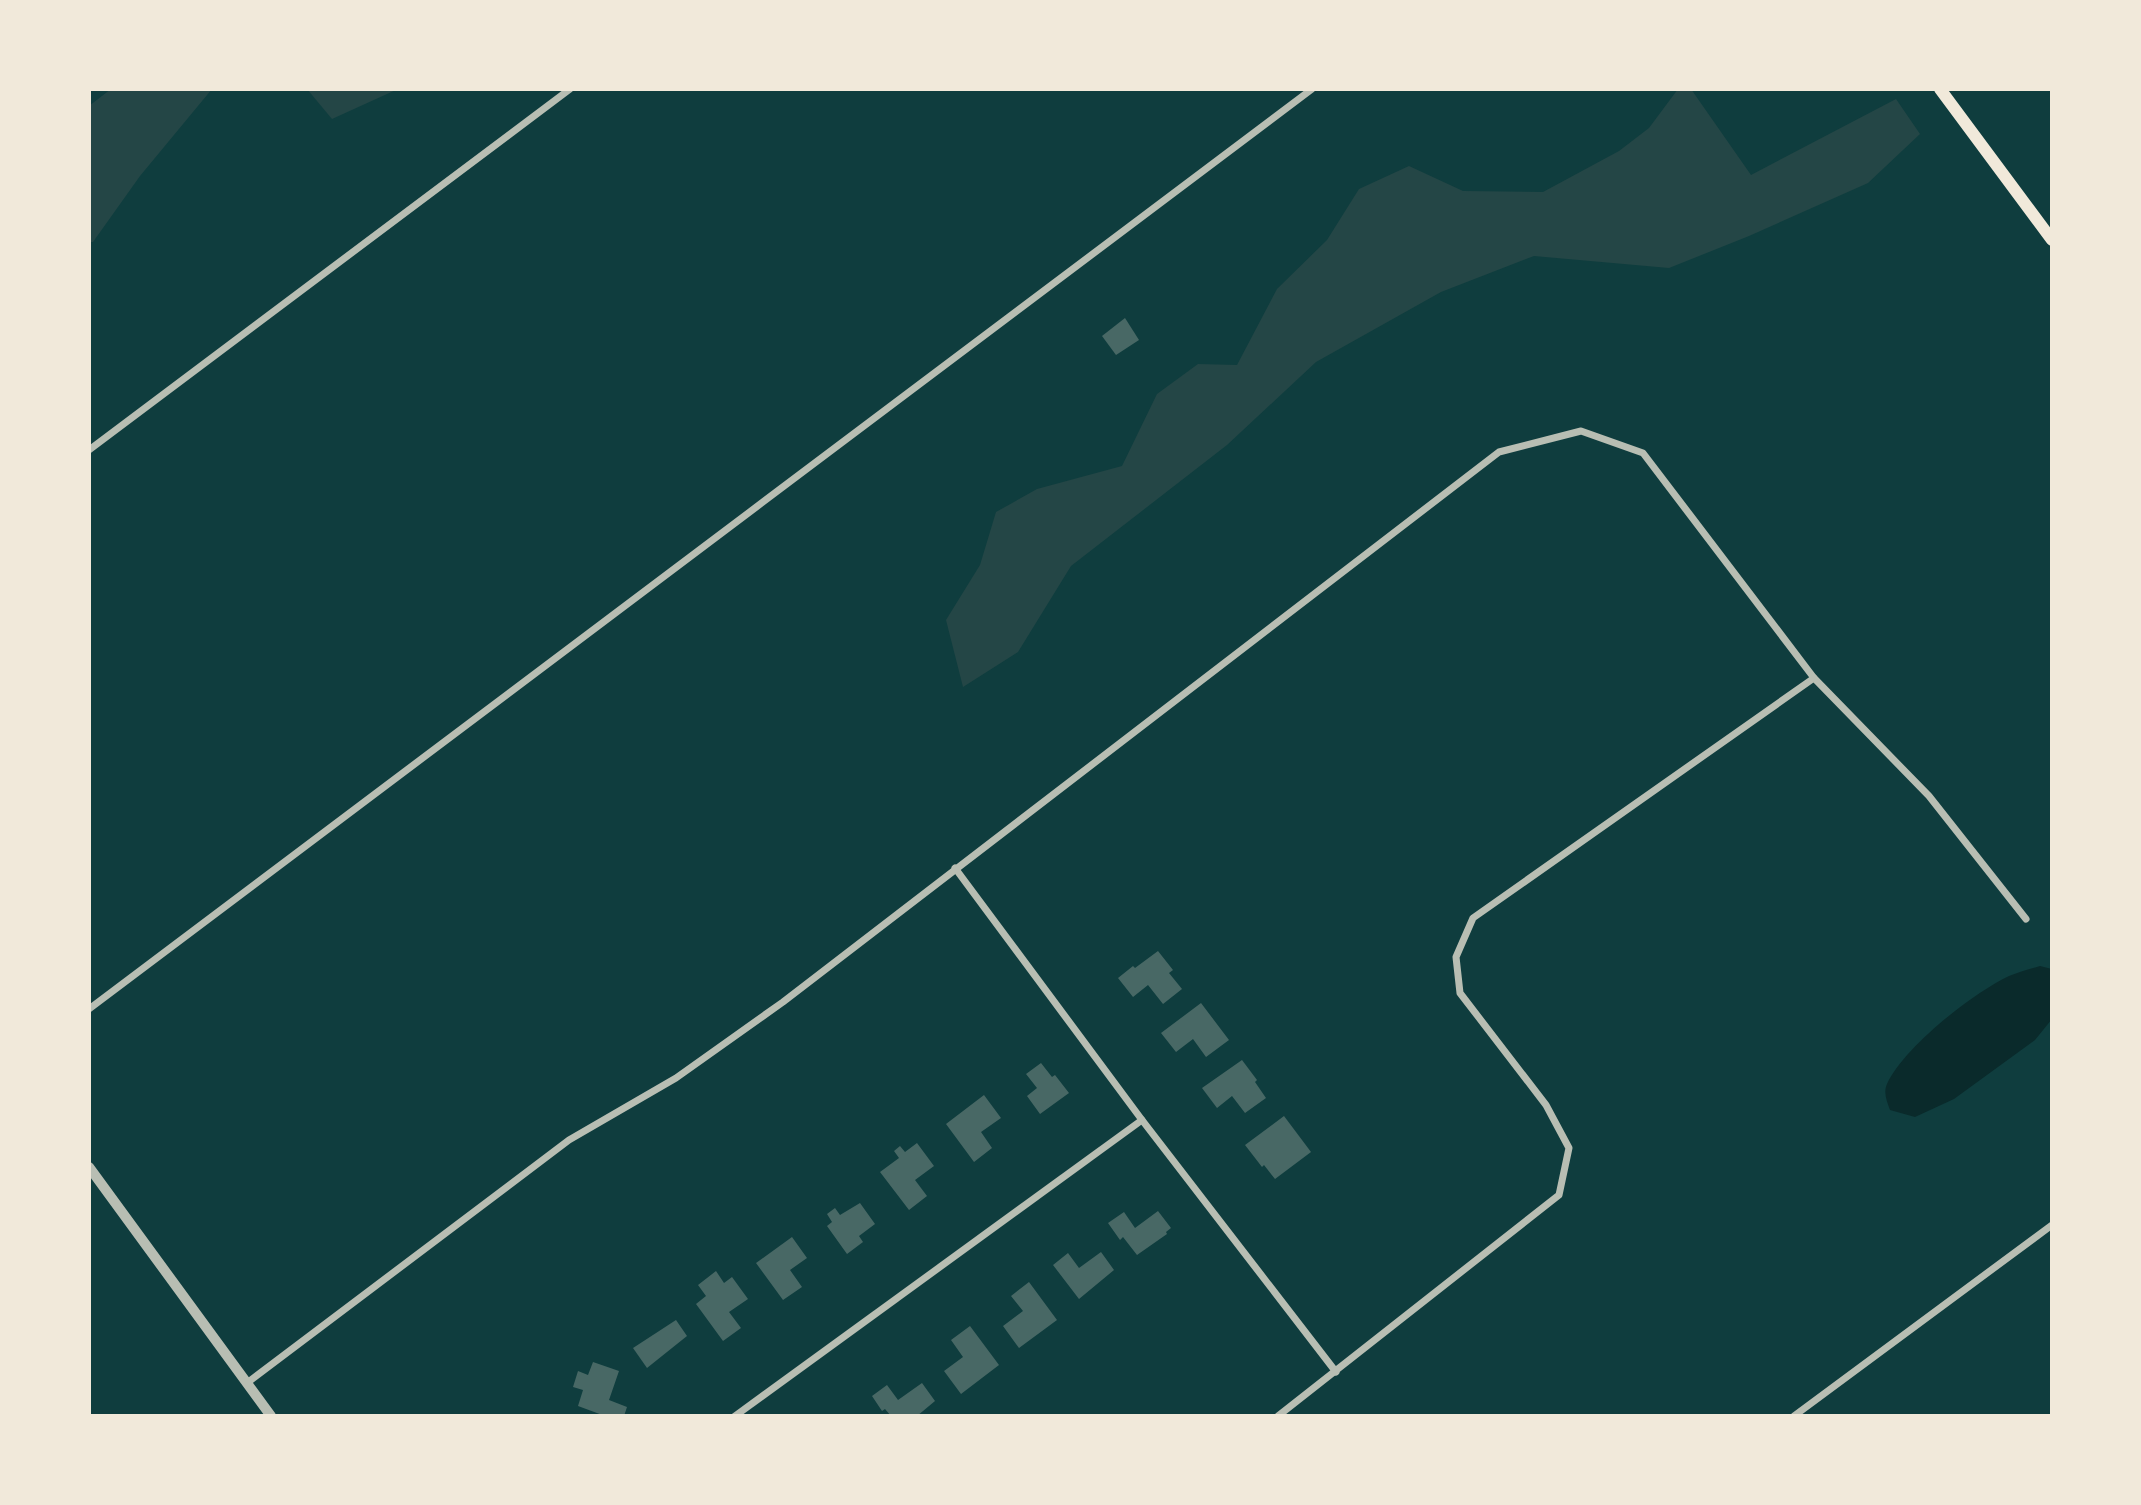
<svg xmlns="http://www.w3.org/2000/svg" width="2141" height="1505" font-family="'DejaVu Sans',sans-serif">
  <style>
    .green { fill: #244646 }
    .water { fill: #0a2a2b }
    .building { fill: #486865 }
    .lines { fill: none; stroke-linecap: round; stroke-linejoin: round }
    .minor { stroke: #b8beb3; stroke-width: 7 }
    .tertiary { stroke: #b8beb3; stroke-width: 10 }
    .secondary { stroke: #f1e9da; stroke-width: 12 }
  </style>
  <rect width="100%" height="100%" fill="#0f3d3e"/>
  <g class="green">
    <polygon points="111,89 212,89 140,176 93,242 89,242 89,106"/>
    <polygon points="307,89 398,89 332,119"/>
    <polygon points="1678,89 1691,89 1751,175 1896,99 1920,134 1868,183 1749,236 1669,268 1534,256 1441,292 1316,362 1227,445 1071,566 1018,652 963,687 946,620 980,565 996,512 1037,489 1122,466 1157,394 1198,364 1237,365 1277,289 1327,240 1359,189 1409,166 1463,191 1543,192 1619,151 1649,128"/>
  </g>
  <path class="water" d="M2040 966 2052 969V1019L2035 1040 1954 1099 1915 1117 1890 1110C1887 1101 1883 1093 1887 1084 1904 1047 1973 993 2009 976 2019 972 2030 969 2040 966Z"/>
  <g class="building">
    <polygon points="1125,318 1139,340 1116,355 1102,336"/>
    <polygon points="1158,951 1173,970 1169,973 1182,989 1163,1004 1148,985 1133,997 1118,978 1133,966 1135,968"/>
    <polygon points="1201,1003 1229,1040 1206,1057 1193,1039 1176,1052 1161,1033"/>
    <polygon points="1242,1060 1257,1080 1255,1082 1266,1098 1245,1113 1232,1096 1217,1108 1202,1088"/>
    <polygon points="1041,1063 1052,1077 1055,1075 1069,1093 1040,1114 1027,1096 1037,1088 1026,1074"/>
    <polygon points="984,1095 1001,1118 981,1132 992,1148 974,1162 946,1124"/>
    <polygon points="1284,1116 1311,1152 1275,1179 1264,1165 1262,1167 1245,1145"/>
    <polygon points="917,1143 934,1166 915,1180 927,1196 909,1210 880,1172 899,1158 894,1151 900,1146 905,1152"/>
    <polygon points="860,1203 875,1224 859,1236 863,1242 847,1254 827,1226 832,1222 827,1214 835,1208 840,1215"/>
    <polygon points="1158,1211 1171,1228 1166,1232 1167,1234 1137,1255 1123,1237 1120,1240 1108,1223 1124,1212 1135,1228"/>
    <polygon points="792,1237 807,1258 790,1270 802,1287 783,1300 756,1263"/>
    <polygon points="1101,1252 1114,1270 1079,1299 1053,1265 1068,1253 1079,1268"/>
    <polygon points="716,1271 724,1283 732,1277 748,1299 729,1312 741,1328 723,1341 696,1304 706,1296 698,1285"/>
    <polygon points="1029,1282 1057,1320 1019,1348 1003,1326 1023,1311 1011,1296"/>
    <polygon points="676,1320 687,1336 647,1368 633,1348"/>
    <polygon points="970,1326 999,1365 961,1394 944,1371 963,1357 951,1340"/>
    <polygon points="593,1362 619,1371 609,1400 627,1407 624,1416 605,1416 578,1406 583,1390 573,1387 578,1371 588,1375"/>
    <polygon points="922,1383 935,1401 917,1416 891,1416 885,1409 882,1411 872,1396 887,1385 898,1400"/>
  </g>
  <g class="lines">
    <g class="minor">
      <polyline points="89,450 570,89"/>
      <polyline points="955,868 1142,1120 1336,1372"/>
      <polyline points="89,1009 1312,89"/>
      <polyline points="247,1383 569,1140 676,1078 783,1002 1499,452 1581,431 1643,453 1814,678 1929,796 2026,919"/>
      <polyline points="735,1416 1142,1120"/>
      <polyline points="1278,1416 1559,1195 1569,1148 1546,1105 1460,993 1456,957 1473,918 1814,678"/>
      <polyline points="1794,1416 2052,1225"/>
    </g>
    <polyline class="tertiary" points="89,1167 271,1416"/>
    <polyline class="secondary" points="1940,89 2052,240"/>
  </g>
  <rect width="2141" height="1505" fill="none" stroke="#f1e9da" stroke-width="182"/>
</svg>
